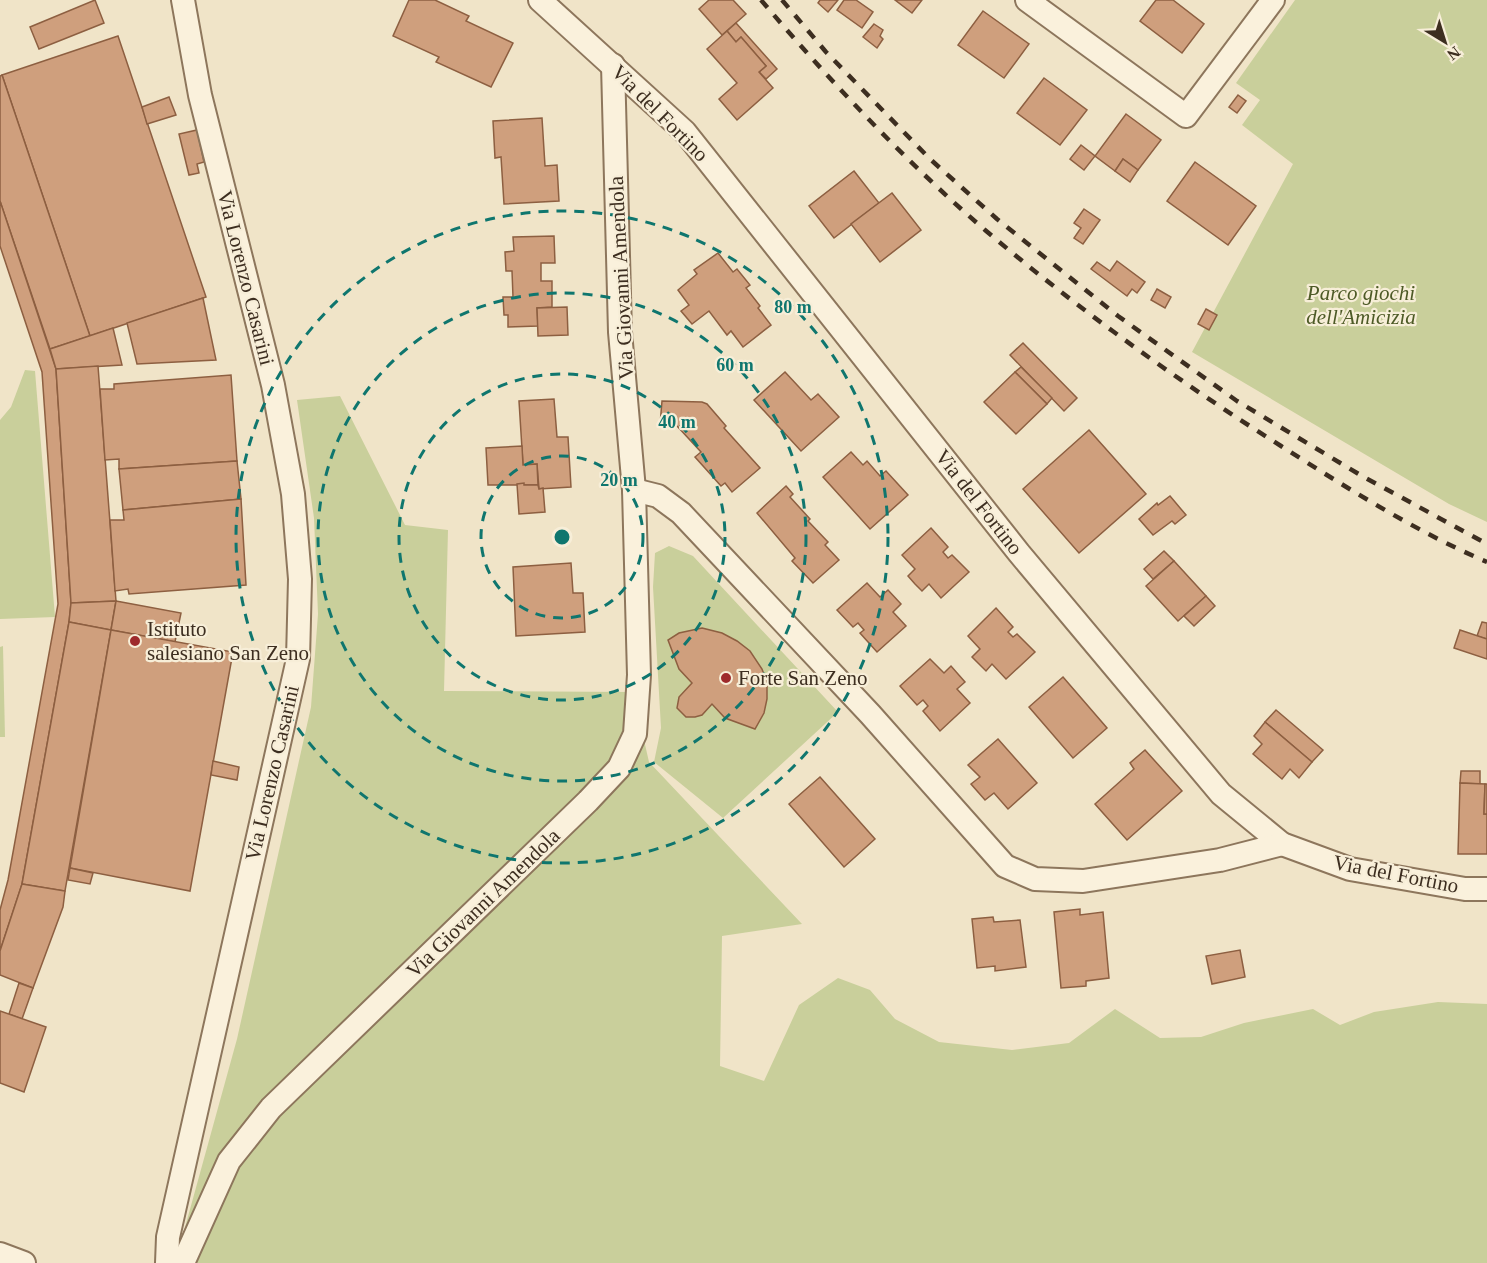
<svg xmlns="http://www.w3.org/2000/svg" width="1487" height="1263" font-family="'Times New Roman',serif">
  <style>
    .green { fill: #c9cf9b }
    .building { fill: #cf9f7d; stroke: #8d5f41; stroke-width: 1.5 }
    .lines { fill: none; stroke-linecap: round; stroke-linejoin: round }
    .street-casing { stroke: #8d765c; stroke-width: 26 }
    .street { stroke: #faf1dc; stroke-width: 22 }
    .rail { stroke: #3d2e20; stroke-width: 4.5; stroke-dasharray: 10 10; stroke-linecap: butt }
    .ring { fill: none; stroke: #0f766e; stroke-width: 3; stroke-dasharray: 10 8 }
    .poi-dot { fill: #9e2a2b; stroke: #f7eed8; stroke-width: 2 }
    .labels { text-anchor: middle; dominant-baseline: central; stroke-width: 4.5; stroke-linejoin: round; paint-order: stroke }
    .street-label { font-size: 21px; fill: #3d2e20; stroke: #f7eed8 }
    .park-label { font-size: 21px; font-style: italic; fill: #4d5a26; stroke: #f7eed8 }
    .poi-label { font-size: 21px; fill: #3d2e20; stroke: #f7eed8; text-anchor: start }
    .centre { fill: #0f766e; stroke: #f7eed8; stroke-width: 3 }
    .ring-label { font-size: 18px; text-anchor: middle; font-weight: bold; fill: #0f766e; stroke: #f7eed8; stroke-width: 4.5; stroke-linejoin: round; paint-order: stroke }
  </style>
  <rect width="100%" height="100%" fill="#f0e4c8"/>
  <g class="green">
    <polygon points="1295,0 1487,0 1487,522 1449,504 1192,352 1293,164 1242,125 1260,100 1236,83"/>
    <polygon points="25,370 35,371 55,617 0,619 0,420 11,407"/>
    <polygon points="340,396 405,525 448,530 444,691 633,692 649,762 802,924 722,936 720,1066 764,1081 799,1005 838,978 870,990 895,1019 939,1042 1012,1050 1069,1043 1115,1009 1160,1038 1201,1037 1244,1023 1313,1009 1340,1025 1374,1012 1438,1002 1487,1004 1487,1263 194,1263 184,1231 237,1039 311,707 318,614 314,518 297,400"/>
    <polygon points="669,546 693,556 838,712 723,818 654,762 661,728 653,587 655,553"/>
    <polygon points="3,646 5,737 0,737 0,647"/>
  </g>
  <g class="building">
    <polygon points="95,0 104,23 39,49 30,27"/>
    <polygon points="409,0 435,0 469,16 466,21 513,43 491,87 436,62 439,57 393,36"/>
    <polygon points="709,0 733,0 746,14 722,35 699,9"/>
    <polygon points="820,0 838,0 828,12 818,3"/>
    <polygon points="844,0 856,0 873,12 862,28 837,10"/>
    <polygon points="895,0 922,0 912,13"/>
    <polygon points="1156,0 1173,0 1204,24 1182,53 1140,21"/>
    <polygon points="983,11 1029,44 1004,78 958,45"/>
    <polygon points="736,23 777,69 766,79 759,72 766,66 741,37 736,42 727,31"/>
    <polygon points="874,24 883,30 880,36 883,39 877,48 863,37"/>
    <polygon points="727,31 736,42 741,37 766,66 759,72 773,88 737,120 719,99 737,83 707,49"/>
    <polygon points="118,36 206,297 90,336 2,75"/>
    <polygon points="2,75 90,336 50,349 0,201 0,76"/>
    <polygon points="1044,78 1087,110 1060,145 1017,113"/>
    <polygon points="1238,95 1246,101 1237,113 1229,107"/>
    <polygon points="169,97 176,115 147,124 142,107"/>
    <polygon points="1126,114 1161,140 1138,170 1123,159 1115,171 1095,156"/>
    <polygon points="542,118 545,166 557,165 559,201 504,204 501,157 495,158 493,121"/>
    <polygon points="197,130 204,162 197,164 199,173 189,175 179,134"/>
    <polygon points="1081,145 1095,156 1084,170 1070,159"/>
    <polygon points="1123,159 1138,170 1130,182 1115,171"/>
    <polygon points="1195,162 1256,206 1228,245 1167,201"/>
    <polygon points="854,171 879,203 834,238 809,206"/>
    <polygon points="892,193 921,230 880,262 851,224"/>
    <polygon points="0,201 56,369 71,603 69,622 22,884 0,951 0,910 8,880 58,604 42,372 0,246"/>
    <polygon points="1084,209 1100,220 1083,244 1074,238 1081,228 1074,223"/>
    <polygon points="554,236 555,263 541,263 541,281 552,281 552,307 537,308 538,326 508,327 508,315 504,315 503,297 513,297 512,271 506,271 505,252 514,251 513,237"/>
    <polygon points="718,253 733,272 737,269 750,285 746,288 760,306 758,308 771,325 743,347 731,331 727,335 709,311 692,324 681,311 689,305 678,290 697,274 694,270"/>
    <polygon points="1117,261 1145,282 1137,293 1132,289 1127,296 1091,269 1097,262 1110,271"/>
    <polygon points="1157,289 1171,297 1165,308 1151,300"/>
    <polygon points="203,298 216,360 137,364 127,323"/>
    <polygon points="567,307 568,335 538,336 537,308"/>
    <polygon points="1206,309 1217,315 1209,330 1198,324"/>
    <polygon points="113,328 122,365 56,369 50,349"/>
    <polygon points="1023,343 1077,398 1064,411 1010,355"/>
    <polygon points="98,366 116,601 71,603 56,369"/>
    <polygon points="1021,367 1052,398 1047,404 1015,372"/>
    <polygon points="785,372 811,400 818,394 839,417 801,451 754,400"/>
    <polygon points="1015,372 1047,404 1016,434 984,402"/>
    <polygon points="231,375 237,461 119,469 119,459 105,460 100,389 114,389 114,384"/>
    <polygon points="554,399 557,437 568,437 571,487 539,489 537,464 523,465 519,401"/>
    <polygon points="662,401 702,402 707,404 726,426 724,428 760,468 732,492 725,483 721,486 695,457 701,452 677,426 660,425"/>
    <polygon points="1089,430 1146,494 1079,553 1023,489"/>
    <polygon points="522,446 523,465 537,464 538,485 488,485 486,448"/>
    <polygon points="851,452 863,465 867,461 880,476 886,471 908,495 870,529 823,477"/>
    <polygon points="237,461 241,499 123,510 119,469"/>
    <polygon points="524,483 524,485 538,485 539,489 543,488 545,512 519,514 517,484"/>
    <polygon points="786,486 793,494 790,497 810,519 808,521 828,542 825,545 839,560 813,583 792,561 795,558 757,513"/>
    <polygon points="1170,496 1186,515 1175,524 1172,521 1153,535 1139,519 1157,503 1158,505"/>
    <polygon points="241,499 246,585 129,594 128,589 115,591 110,520 124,520 123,510"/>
    <polygon points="931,528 948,547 943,552 948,558 952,555 969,572 941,598 929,584 922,591 915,584 908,576 915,569 902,555"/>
    <polygon points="1164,551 1174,561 1153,579 1144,569"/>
    <polygon points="1174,561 1206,596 1178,621 1146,586"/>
    <polygon points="571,563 573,593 583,593 585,632 516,636 513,567"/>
    <polygon points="867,583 880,597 888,590 901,604 893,612 906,626 877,652 860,633 864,630 858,623 853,627 837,610"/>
    <polygon points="1206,596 1215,606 1194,626 1184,616"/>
    <polygon points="116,601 111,630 69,622 71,603"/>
    <polygon points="116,601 181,613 175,642 111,630"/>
    <polygon points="996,608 1013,627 1008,632 1013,637 1017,634 1035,652 1006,679 992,664 986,671 972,657 980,649 968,636"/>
    <polygon points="69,622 111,630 65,891 22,884"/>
    <polygon points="1482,622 1487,623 1487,639 1477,636"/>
    <polygon points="702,628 722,633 737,641 750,651 762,669 767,682 767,699 764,713 755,729 725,718 712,704 702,715 695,717 686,717 677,708 679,697 692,683 679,669 668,640 679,633"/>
    <polygon points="111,630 233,652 190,891 70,868"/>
    <polygon points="1460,630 1487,639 1487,659 1454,648"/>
    <polygon points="930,659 944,673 951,666 965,682 957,689 970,703 940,731 923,711 928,706 923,700 917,705 900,686"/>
    <polygon points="1063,677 1107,728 1073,758 1029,707"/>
    <polygon points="1276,710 1323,750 1312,762 1265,722"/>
    <polygon points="1265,722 1312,762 1299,778 1290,769 1282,779 1253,754 1262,744 1254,736"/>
    <polygon points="998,739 1037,783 1008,809 994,793 985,800 971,784 980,777 968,765"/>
    <polygon points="1145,750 1182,791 1127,840 1095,804 1134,769 1130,763"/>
    <polygon points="213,761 239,767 237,780 211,775"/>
    <polygon points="1461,771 1480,771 1480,784 1460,783"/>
    <polygon points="820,777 875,839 844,867 789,804"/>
    <polygon points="1460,783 1485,784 1484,814 1487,814 1487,854 1458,854"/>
    <polygon points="1485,784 1487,784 1487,814 1484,814"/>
    <polygon points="70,868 93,873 90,884 68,880"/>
    <polygon points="22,884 65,891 63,907 33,988 0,975 0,951"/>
    <polygon points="1080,909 1080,915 1103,912 1109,978 1086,981 1086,986 1061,988 1054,912"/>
    <polygon points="993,917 994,922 1020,920 1026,967 995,971 995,966 977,968 972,919"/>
    <polygon points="1240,950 1245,977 1212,984 1206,956"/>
    <polygon points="19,983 33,988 22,1019 9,1014"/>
    <polygon points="0,1011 46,1027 24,1092 0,1083"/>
  </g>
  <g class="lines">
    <defs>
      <g id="street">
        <polyline points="540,0 685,132 1019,553 1221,794 1282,844 1350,869 1465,889 1487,889"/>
        <polyline points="1027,0 1186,116 1273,0"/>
        <polyline points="634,490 658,496 681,513 870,714 1005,866 1035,879 1083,881 1220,860 1282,844"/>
        <polyline points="0,1254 24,1263"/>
        <polyline points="167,1263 168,1237 298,659 300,579 293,494 273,385 200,95 183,0"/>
        <polyline points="183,1263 229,1161 271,1108 588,801 619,768 635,734 639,675 634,490 620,332 613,65"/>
      </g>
    </defs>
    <use href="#street" class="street-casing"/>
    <use href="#street" class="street"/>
    <g class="rail">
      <path d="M761 0C830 81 904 160 985 230 1078 309 1178 381 1281 446 1347 488 1415 531 1487 562"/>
      <polyline points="782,0 826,52 930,159 997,219 1118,316 1237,401 1362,476 1487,544"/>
    </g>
  </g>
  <g class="ring">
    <circle cx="562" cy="537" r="81"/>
    <circle cx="562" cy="537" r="163"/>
    <circle cx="562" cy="537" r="244"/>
    <circle cx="562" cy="537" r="326"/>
  </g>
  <g class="poi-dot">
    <circle cx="135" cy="641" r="6"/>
    <circle cx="726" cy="678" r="6"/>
  </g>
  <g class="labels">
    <g class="street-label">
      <text transform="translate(660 113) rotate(45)">Via del Fortino</text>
      <text transform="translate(246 278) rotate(76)">Via Lorenzo Casarini</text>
      <text transform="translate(621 278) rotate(-93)">Via Giovanni Amendola</text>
      <text transform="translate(979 502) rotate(52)">Via del Fortino</text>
      <text transform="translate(272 773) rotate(-77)">Via Lorenzo Casarini</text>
      <text transform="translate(1396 874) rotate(11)">Via del Fortino</text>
      <text transform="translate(483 903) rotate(-44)">Via Giovanni Amendola</text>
    </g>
    <g class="park-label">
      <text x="1361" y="293">Parco giochi<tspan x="1361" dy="24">dell'Amicizia</tspan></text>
    </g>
    <g class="poi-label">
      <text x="147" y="629">Istituto<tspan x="147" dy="24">salesiano San Zeno</tspan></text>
      <text x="738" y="678">Forte San Zeno</text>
    </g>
  </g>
  <circle cx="562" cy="537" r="9" class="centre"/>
  <g class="ring-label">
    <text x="793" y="313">80 m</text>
    <text x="735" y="371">60 m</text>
    <text x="677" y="428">40 m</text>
    <text x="619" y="486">20 m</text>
  </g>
  <g transform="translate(1445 42) rotate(142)" stroke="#f7eed8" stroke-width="4.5" paint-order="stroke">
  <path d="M0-4.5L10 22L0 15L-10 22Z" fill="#3d2e20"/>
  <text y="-9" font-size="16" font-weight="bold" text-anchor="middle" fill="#3d2e20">N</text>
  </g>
</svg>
